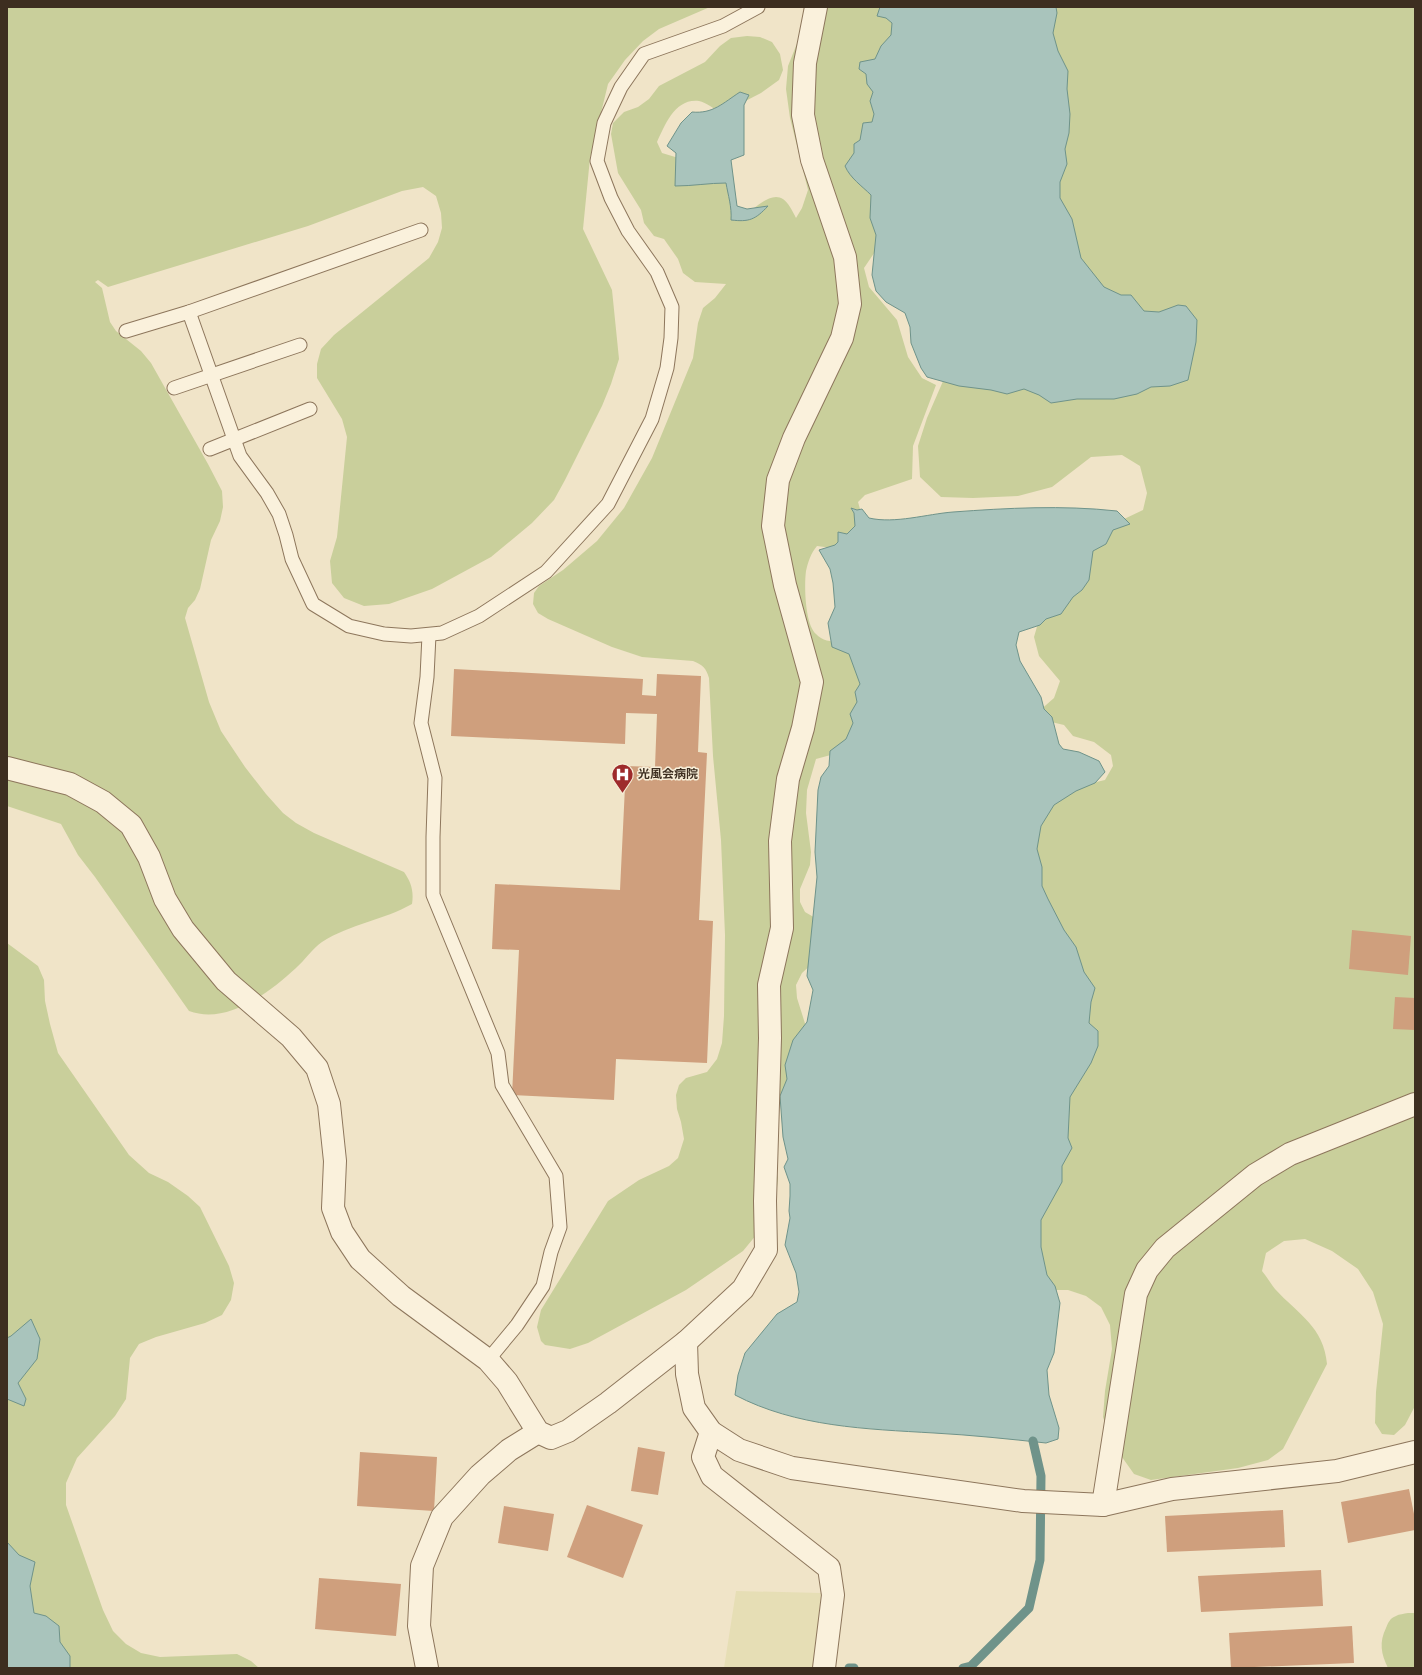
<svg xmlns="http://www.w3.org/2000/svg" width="1422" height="1675" font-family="Spectral,'Noto Sans JP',serif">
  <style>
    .farmland { fill: #e6deb5 }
    .green { fill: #c9cf9b }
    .water { fill: #a9c4bc; stroke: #6f938a }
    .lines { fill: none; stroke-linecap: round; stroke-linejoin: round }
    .stream { stroke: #6f938a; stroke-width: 9 }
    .building { fill: #cf9f7d }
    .service-casing { stroke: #8d765c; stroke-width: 15 }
    .minor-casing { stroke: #8d765c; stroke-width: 24 }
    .service { stroke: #faf1dc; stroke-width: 13 }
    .minor { stroke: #faf1dc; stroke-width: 22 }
    .labels { text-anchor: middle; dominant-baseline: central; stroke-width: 3; stroke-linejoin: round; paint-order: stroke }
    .poi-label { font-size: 12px; font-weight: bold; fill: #3d2e20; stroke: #f7eed8; text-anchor: start }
  </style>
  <rect width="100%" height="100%" fill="#f0e4c8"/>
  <polygon class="farmland" points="736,1591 821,1593 814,1668 724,1668"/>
  <g class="green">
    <path d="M7 7H710L659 29 643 41 625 60 608 84 590 158 583 229 612 290 619 359 611 384 602 406 565 480 554 500 532 523 491 557 432 589 389 604 364 606 344 598 332 583 330 561 337 537 347 437 342 419 317 378V364L321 349 334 335 429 258 438 242 442 228 441 213 436 196 423 187 402 191 308 226 108 287 98 280 95 282 102 288 110 322 116 331 141 351 151 363 208 464 222 491 223 507 220 521 211 540 200 589 195 600 188 608 185 618 209 702 221 731 245 767 266 794 283 813 296 823 314 833 404 872C411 882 414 891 412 904 384 920 350 924 322 942 313 948 305 960 296 968 269 993 227 1025 189 1011L95 877 78 855 61 824 7 806Z"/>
    <path d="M822 7H894L898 31 880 189 885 237 864 268 869 287 897 320 908 357 922 378 936 385 913 446 912 479 865 495 858 502 862 516 840 549 817 546C811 553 808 562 806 571 804 586 805 624 816 634 822 641 831 641 839 643 845 645 850 649 855 652L865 680 856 735 838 753 816 759 807 790 806 813 811 852 810 865 800 889V902L805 912 817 919 814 962 802 973 796 985 797 998 808 1033 784 1096 772 1113 771 1149 778 1178 776 1196 771 1217 743 1251 686 1290 588 1343 570 1349 545 1345 541 1341 537 1327 541 1310 608 1201 639 1180 669 1166 678 1158 684 1139 681 1122 677 1109 676 1095 679 1085 686 1078 707 1072 717 1059 722 1043 724 1016 725 935 721 840 713 756 709 678C706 668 703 665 693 661L642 657 612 647 548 619 538 613 533 604 534 593 539 586 563 570 597 541 624 508 652 458 693 358 698 323 703 308 715 298 726 284 695 282 683 273 678 259 664 239 654 236 644 223 641 210 618 173 611 134 613 123 624 112 638 107 649 99 659 86 705 62 720 46 731 38 747 36 760 37 772 42 780 54 783 70 779 80 761 93 722 113C715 110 706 102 699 101 675 98 665 125 657 142L662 153 728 173 737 215 744 216C758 206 777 184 790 207 792 210 794 214 796 218L802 208 808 190 790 118 786 89 788 66 796 46 805 27Z"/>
    <path d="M1047 7H1415V1406L1405 1425 1394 1435 1382 1434 1375 1423 1376 1392 1383 1324 1373 1292 1358 1269 1332 1251 1305 1239 1284 1241 1266 1253 1262 1271C1267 1277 1271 1284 1275 1289 1298 1314 1324 1327 1327 1364L1283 1449 1268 1460 1238 1468 1151 1480 1134 1474 1112 1443 1103 1417 1105 1391 1112 1349 1110 1325 1101 1307 1086 1296 1068 1290H1039L1037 901 1029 822 1066 789 1105 780 1113 766 1111 755 1094 742 1073 736 1064 725 1047 721 1038 712 1054 698 1060 681 1039 656 1034 637 1041 613 1101 530 1143 510 1147 493 1140 466 1122 455 1091 457 1052 487 1018 496 973 498 941 497 920 477 918 446 927 418 947 372 1153 321 1086 283 1055 211Z"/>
    <polygon points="7,943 38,966 44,980 45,1001 50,1024 58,1053 129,1155 149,1173 168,1182 188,1196 200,1207 229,1266 234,1283 231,1300 222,1315 205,1323 156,1337 139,1344 130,1358 126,1399 115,1416 77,1458 66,1483 66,1505 103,1610 113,1631 126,1644 141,1653 160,1657 237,1654 251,1661 259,1668 59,1668 30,1631 7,1554"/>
    <path d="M1408 1613H1415V1668H1388C1381 1654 1379 1642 1386 1628 1388 1623 1390 1618 1396 1616 1399 1614 1404 1614 1408 1613Z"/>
  </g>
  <g class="water">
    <path d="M880 7H1056L1057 13 1053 33 1058 51 1068 71 1067 89 1070 114 1069 133 1065 149 1067 164 1060 182V198L1072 219 1081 258 1104 287 1121 295H1131L1144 311 1159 312 1178 305 1186 306 1197 320 1196 342 1188 380 1170 386 1151 387 1137 394 1114 399H1077L1051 403 1039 395 1024 389 1007 394 991 390 959 386 927 377 921 368 911 343 910 327 905 313 886 302 876 291 872 275 876 235 870 218 871 195C862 186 850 178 845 166L854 153V144L860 140 863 123 872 122 874 114 870 101 873 92 867 84 866 74 859 69 860 62 875 59 881 46 891 35 892 23 886 18 877 16Z"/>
    <path d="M740 92 749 95 744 105V155L731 160 737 206 747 209 768 206C755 220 749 222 731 220 732 207 728 195 726 183 709 183 693 186 675 186L676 153 667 146 681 123 692 112C713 114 723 103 740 92Z"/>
    <path d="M851 508 857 510 862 509 869 518C895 524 927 514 953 512 1007 508 1063 505 1117 511L1130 524 1113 530 1106 544 1093 551 1089 580 1082 590 1073 597 1061 614 1046 619 1040 625 1019 632 1016 645 1020 661 1041 697 1044 709 1052 717 1059 744 1063 749 1079 752 1099 761 1105 772 1095 783 1076 791 1054 805 1041 826 1037 849 1042 867V886L1048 899 1064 930 1076 947 1084 972 1095 988 1091 1002 1089 1023 1098 1031V1046L1091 1063 1070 1097 1068 1138 1072 1148 1062 1166V1182L1041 1220V1247L1047 1275 1055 1286 1060 1303 1054 1353 1047 1370 1049 1395 1059 1428 1058 1439 1046 1443C1009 1439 971 1435 934 1433 866 1429 796 1427 735 1395L738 1375 745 1353 777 1314 797 1302 799 1292 796 1273 785 1245 790 1218 789 1211 790 1196V1184L784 1167 788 1159 783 1137 780 1096 787 1079 785 1065 793 1040 807 1022 813 990 807 976 817 877 815 852 818 790 821 777 829 766 830 751 846 739 853 723 850 714 857 702 855 692 860 684 849 654 832 647 828 623 835 607 833 583 830 569 819 550 835 545 838 542V532L847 534 855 526 854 513Z"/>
    <polygon points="31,1319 40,1339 37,1359 18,1383 26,1399 24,1406 7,1399 7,1338 11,1336"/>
    <polygon points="7,1542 19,1555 35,1562 30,1586 34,1613 46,1616 59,1626 60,1642 70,1656 70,1668 7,1668"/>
  </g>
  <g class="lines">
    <g class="stream">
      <polyline points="849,1668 854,1668"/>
      <polyline points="963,1668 971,1666 1029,1608 1040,1560 1041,1476 1033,1441"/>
    </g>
  </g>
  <g class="building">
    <polygon points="454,669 643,679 642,695 656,696 657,674 701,676 698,752 707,753 699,920 713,921 707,1063 616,1059 614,1100 512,1095 519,950 492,949 495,884 620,890 626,766 655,767 657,714 626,713 625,744 451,736"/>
    <polygon points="1352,930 1411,936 1408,975 1349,969"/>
    <polygon points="1395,997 1415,998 1415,1030 1393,1029"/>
    <polygon points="638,1447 665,1452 658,1495 631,1491"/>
    <polygon points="360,1452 437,1457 434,1511 357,1506"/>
    <polygon points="1409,1489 1415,1519 1415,1530 1348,1543 1341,1502"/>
    <polygon points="587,1505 643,1525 623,1578 567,1557"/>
    <polygon points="504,1506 554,1514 548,1551 498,1543"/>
    <polygon points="1283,1510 1285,1547 1167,1552 1165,1516"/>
    <polygon points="1321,1570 1323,1606 1201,1612 1198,1576"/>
    <polygon points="319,1578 401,1584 396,1636 315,1629"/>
    <polygon points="1352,1626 1354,1663 1231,1668 1229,1633"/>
  </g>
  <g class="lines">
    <defs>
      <g id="service">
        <polyline points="189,312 240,456 267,493 279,514 286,535 292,559 313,604 349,626 384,634 411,636 442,633 479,616 546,572 608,504 652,419 667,368 671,338 672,307 657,272 628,231 611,198 597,161 604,123 621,87 644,54 723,26 758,7"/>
        <polyline points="126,331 189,312 421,230"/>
        <polyline points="174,388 300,345"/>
        <polyline points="210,449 310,409"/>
        <polyline points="429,635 427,677 421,723 435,778 433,837 433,895 498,1053 502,1085 556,1176 560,1227 551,1252 543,1286 517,1325 488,1360"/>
      </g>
      <g id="minor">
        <polyline points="7,768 70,784 103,802 131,825 149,857 165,899 183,929 226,981 291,1037 317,1068 329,1104 335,1161 333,1208 342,1232 360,1259 401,1296 488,1360 507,1382 538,1432 551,1438 568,1431 608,1403 686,1342 743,1289 766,1250 765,1201 770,1038 769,985 782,928 780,841 788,779 803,728 812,682 785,585 773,526 778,480 794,438 842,338 850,304 845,257 812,160 803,115 805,63 816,7"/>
        <polyline points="686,1342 687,1374 694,1408 711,1432 739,1450 792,1468 1023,1501 1103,1505 1172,1489 1337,1471 1415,1452"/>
        <polyline points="711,1432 703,1457 712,1476 829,1568 833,1595 824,1668"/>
        <polyline points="1103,1505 1136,1294 1147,1270 1165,1248 1255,1175 1290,1154 1415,1104"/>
        <polyline points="427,1668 419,1626 422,1566 442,1517 480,1475 509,1450 538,1432"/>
      </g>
    </defs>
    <use href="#service" class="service-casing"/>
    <use href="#minor" class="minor-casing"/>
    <use href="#service" class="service"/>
    <use href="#minor" class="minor"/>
  </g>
  <defs>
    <symbol id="hospital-pin" viewBox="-11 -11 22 30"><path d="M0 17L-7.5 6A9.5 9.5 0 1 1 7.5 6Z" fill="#9e2a2b" stroke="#f7eed8"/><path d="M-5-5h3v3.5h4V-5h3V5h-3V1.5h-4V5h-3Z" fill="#fff"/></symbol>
  </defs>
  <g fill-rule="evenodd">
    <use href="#hospital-pin" x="610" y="762" width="25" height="34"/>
  </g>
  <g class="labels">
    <g class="poi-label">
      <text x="638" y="774">光風会病院</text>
    </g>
  </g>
  <rect width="1422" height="1675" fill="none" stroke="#3d2e20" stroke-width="16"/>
</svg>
